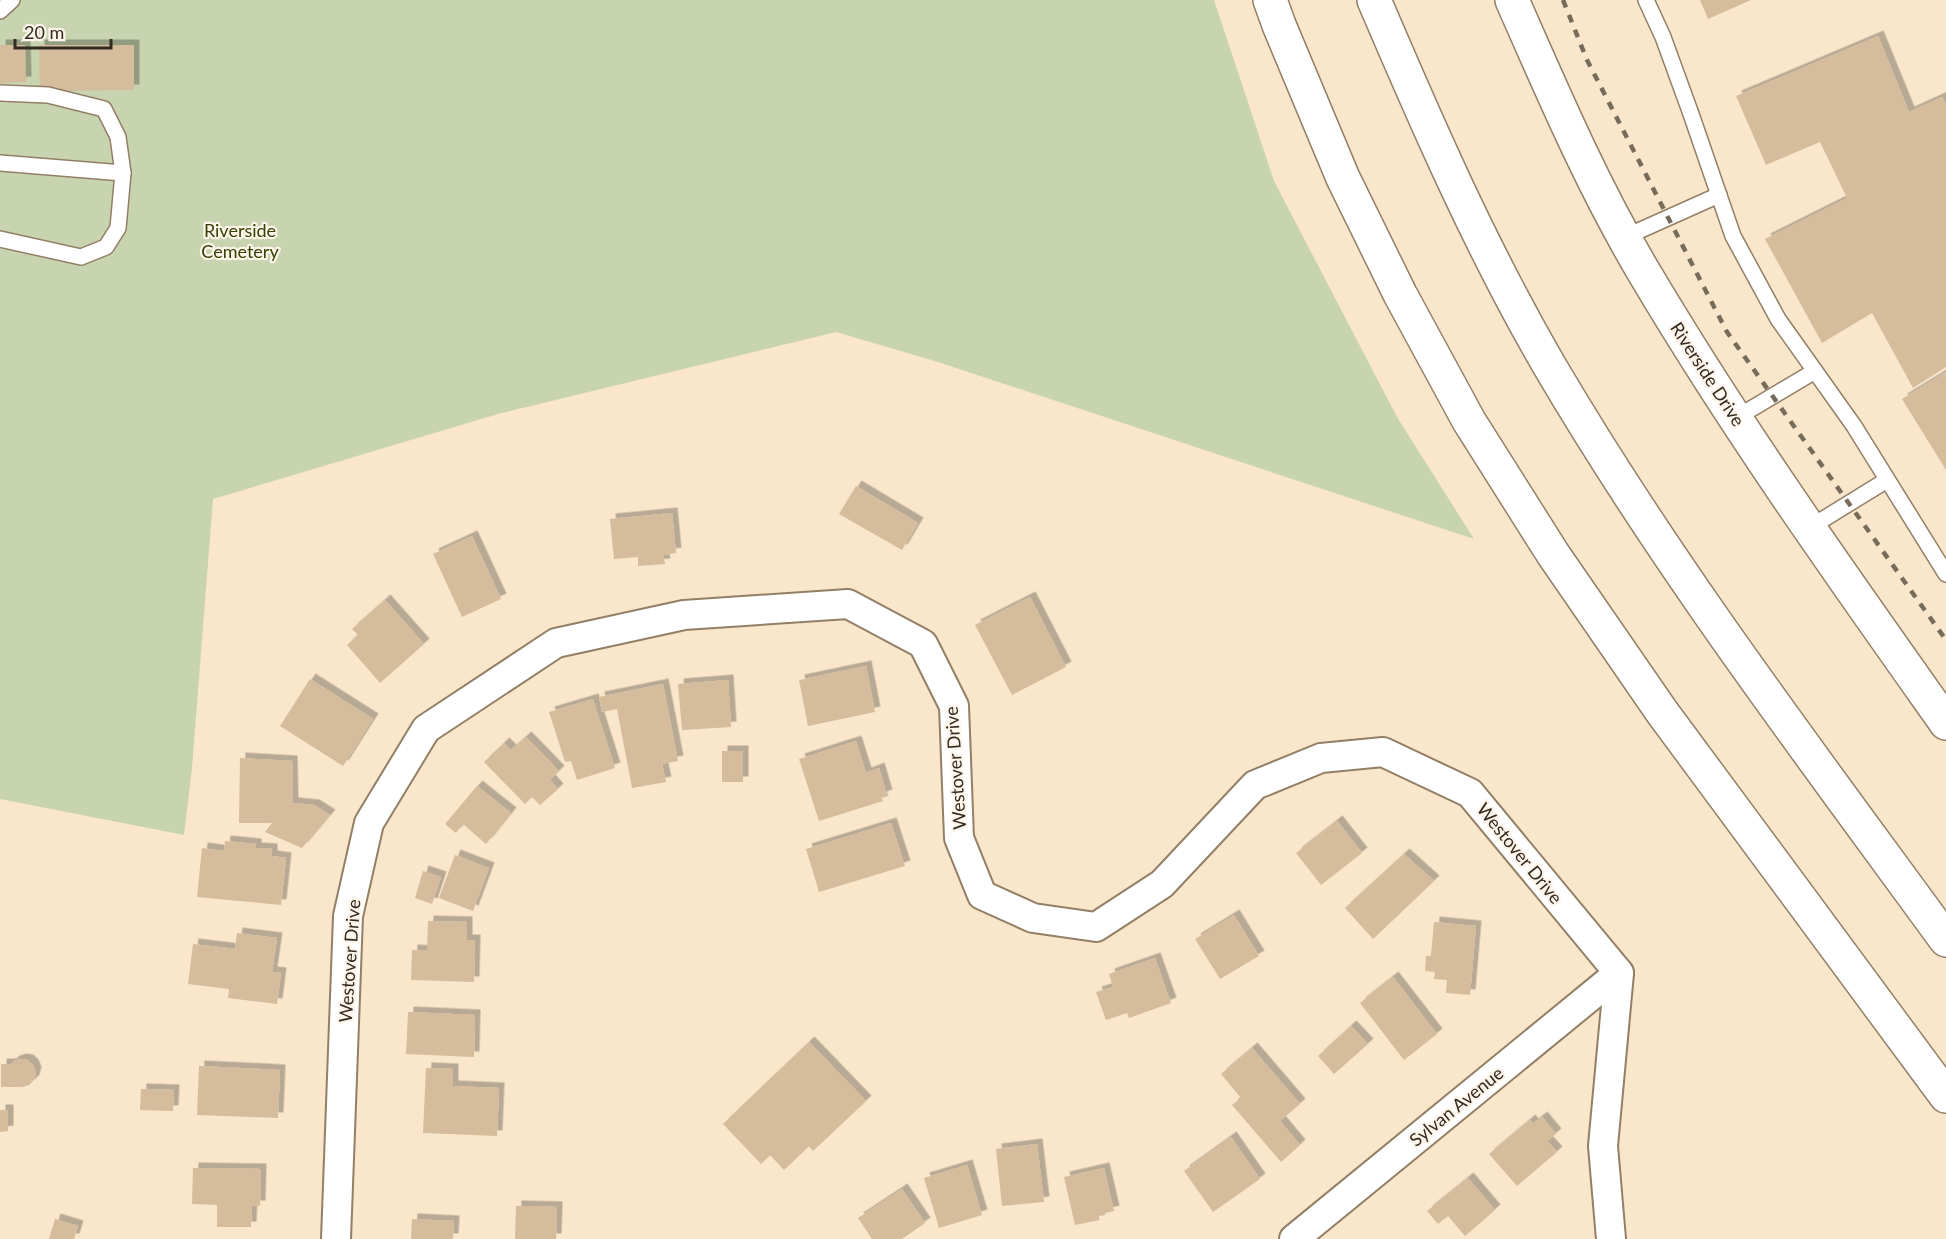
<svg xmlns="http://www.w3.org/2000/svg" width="1946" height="1239" font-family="Lato,sans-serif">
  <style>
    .green { fill: #c8d4af }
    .building { fill: #d4bc9c; filter: url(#shadow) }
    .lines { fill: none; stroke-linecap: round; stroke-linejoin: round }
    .service-casing { stroke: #927f66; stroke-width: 18 }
    .minor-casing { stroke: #927f66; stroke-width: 32 }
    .secondary-casing { stroke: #927f66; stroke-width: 36 }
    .motorway-casing { stroke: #927f66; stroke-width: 36 }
    .service { stroke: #fff; stroke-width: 15 }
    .minor { stroke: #fff; stroke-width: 28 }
    .secondary { stroke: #fff; stroke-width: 33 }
    .motorway { stroke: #fff; stroke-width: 33 }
    .rail { stroke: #776b5a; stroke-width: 4.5; stroke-dasharray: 8 8; stroke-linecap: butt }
    .labels { text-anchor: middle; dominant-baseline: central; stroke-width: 4.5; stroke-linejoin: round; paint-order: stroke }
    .park-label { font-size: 18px; fill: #344104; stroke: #fdf5ea }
    .street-label { font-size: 18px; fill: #322a20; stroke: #fdf5ea }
  </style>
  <defs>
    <filter id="shadow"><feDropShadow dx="5.5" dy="-5.5" stdDeviation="0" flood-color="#0004"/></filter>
  </defs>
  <rect width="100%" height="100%" fill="#fae6ca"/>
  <polygon class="green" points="0,0 1214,0 1274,181 1397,417 1474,539 938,362 836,332 498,414 213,499 192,768 184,835 0,799"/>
  <g class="building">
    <polygon points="1700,0 1751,0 1708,19"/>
    <polygon points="1878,36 1909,112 1942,97 1946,104 1946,367 1913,388 1872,313 1822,343 1765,239 1847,198 1820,142 1766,165 1736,96"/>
    <polygon points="0,45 25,45 26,82 0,83"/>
    <polygon points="39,45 134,45 134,90 40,91"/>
    <polygon points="1946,372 1946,470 1902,399"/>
    <polygon points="856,486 918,523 902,550 839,514"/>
    <polygon points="672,513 676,553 663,555 665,564 638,566 638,557 614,559 610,519"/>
    <polygon points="472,536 501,599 462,617 433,554"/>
    <polygon points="1030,597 1066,667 1012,695 975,625"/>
    <polygon points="385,600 424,644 380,683 347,645 358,635 352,629"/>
    <polygon points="866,666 875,712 808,726 799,680"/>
    <polygon points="310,679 373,719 343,766 280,726"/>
    <polygon points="728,680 731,727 682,730 678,684"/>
    <polygon points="663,684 678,761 662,764 666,782 632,788 617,709 602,712 599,697"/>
    <polygon points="593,699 615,768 577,780 571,761 565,762 549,712"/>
    <polygon points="526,737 559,771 550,780 558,789 540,805 532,797 525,804 484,762 504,743 511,750"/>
    <polygon points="856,741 866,773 879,768 887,795 881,797 883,801 819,821 799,759"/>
    <rect x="722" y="751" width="21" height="31"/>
    <polygon points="240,758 292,761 293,803 314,805 330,815 302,848 265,832 272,823 239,823"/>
    <polygon points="477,786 511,813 486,844 463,824 456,833 445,824"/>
    <polygon points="1337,821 1362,853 1321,885 1296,853"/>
    <polygon points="891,823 905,866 819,892 806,849"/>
    <polygon points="225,841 256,844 256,848 272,849 272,856 286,858 281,905 197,897 202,848 224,851"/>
    <polygon points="1404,854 1434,881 1373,939 1345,908"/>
    <polygon points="455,855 489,868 473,911 439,898"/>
    <polygon points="423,871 441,877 432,904 415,898"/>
    <polygon points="1234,915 1259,956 1220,979 1195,939"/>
    <polygon points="428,921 467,922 467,940 475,940 474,982 411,980 412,950 427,951"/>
    <polygon points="1434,922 1476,926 1470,995 1446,993 1447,980 1434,979 1435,972 1425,971 1426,956 1431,956"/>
    <polygon points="237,933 277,938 272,972 281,973 277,1004 228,998 229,989 188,984 193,944 235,949"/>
    <polygon points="1155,958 1171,1003 1129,1018 1127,1013 1106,1020 1096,992 1113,987 1109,974"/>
    <polygon points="1393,977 1437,1034 1404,1060 1360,1003"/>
    <polygon points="408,1012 475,1015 474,1057 406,1054"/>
    <polygon points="1351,1026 1368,1044 1334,1074 1318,1056"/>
    <polygon points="809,1042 866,1101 813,1151 809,1146 784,1170 770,1155 761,1164 723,1124"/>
    <polygon points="1252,1048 1300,1104 1280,1121 1300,1145 1281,1162 1232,1105 1241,1098 1221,1074"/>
    <polygon points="21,1059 28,1060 33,1065 36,1072 34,1080 29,1085 22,1087 1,1087 1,1064 11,1064 14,1061"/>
    <polygon points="199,1066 280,1070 278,1118 197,1115"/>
    <polygon points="426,1068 453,1069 453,1086 499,1088 497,1136 423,1133"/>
    <polygon points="141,1089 174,1090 173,1111 140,1110"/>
    <polygon points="0,1110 8,1110 8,1131 0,1132"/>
    <polygon points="1542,1117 1556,1134 1547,1141 1557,1152 1517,1186 1489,1154 1530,1120 1533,1124"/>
    <polygon points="1231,1137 1260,1179 1213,1212 1184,1171"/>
    <polygon points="1037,1144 1044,1202 1002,1206 996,1149"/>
    <polygon points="967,1165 982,1215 939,1228 924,1178"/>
    <polygon points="193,1168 261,1169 260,1206 252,1206 251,1227 217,1227 217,1205 192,1204"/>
    <polygon points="1104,1168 1114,1211 1098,1215 1100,1220 1075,1225 1064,1177"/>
    <polygon points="1468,1178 1495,1210 1465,1236 1448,1216 1438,1224 1427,1211"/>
    <polygon points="902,1189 925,1223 902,1239 872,1239 858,1218"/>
    <polygon points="516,1206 557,1207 556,1239 515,1239"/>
    <polygon points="55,1219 78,1226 74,1239 49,1239"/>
    <polygon points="412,1219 454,1221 453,1239 411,1239"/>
  </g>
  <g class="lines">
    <defs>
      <g id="service">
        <polyline points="1646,0 1663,37 1691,114 1733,236 1778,319 1854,426 1946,574"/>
        <polyline points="0,11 12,0"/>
        <polyline points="0,93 48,95 104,109 118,137 123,173 118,228 106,247 81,257 0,239"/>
        <polyline points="0,163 123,173"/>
        <polyline points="1625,237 1719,195"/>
        <polyline points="1736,418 1815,371"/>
        <polyline points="1809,528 1887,480"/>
      </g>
      <g id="minor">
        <polyline points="336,1239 348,916 369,823 426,729 556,643 684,615 848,604 923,644 954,706 959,838 982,895 1033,918 1096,927 1162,884 1255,785 1321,758 1383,752 1470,793 1619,973 1603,1146 1611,1239"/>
        <polyline points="1294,1239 1619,973"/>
      </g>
      <path id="secondary" d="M1512 0C1553 93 1593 187 1645 274 1737 429 1842 576 1946 723"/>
      <g id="motorway">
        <polyline points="1270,0 1279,25 1343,178 1400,294 1469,421 1553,554 1662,712 1946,1096"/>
        <path d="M1374 0C1427 124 1481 248 1549 365 1667 566 1809 752 1946 940"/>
      </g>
    </defs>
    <use href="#service" class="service-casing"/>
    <use href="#minor" class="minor-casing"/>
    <use href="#secondary" class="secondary-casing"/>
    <use href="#motorway" class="motorway-casing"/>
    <use href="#service" class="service"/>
    <use href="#minor" class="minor"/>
    <use href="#secondary" class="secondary"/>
    <use href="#motorway" class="motorway"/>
    <polyline class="rail" points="1563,0 1587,60 1727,332 1946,640"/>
  </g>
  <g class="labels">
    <g class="park-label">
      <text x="240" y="230">Riverside<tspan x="240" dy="21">Cemetery</tspan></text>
    </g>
    <g class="street-label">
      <text transform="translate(1708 374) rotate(57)">Riverside Drive</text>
      <text transform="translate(955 768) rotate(-94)">Westover Drive</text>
      <text transform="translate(1520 853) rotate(51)">Westover Drive</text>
      <text transform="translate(349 961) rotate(-86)">Westover Drive</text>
      <text transform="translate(1456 1106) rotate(-39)">Sylvan Avenue</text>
    </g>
  </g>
  <path d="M15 39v9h96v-9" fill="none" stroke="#322a20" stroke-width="3"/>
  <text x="24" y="39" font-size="18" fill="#322a20" stroke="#fdf5ea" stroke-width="4.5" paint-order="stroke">20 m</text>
</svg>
